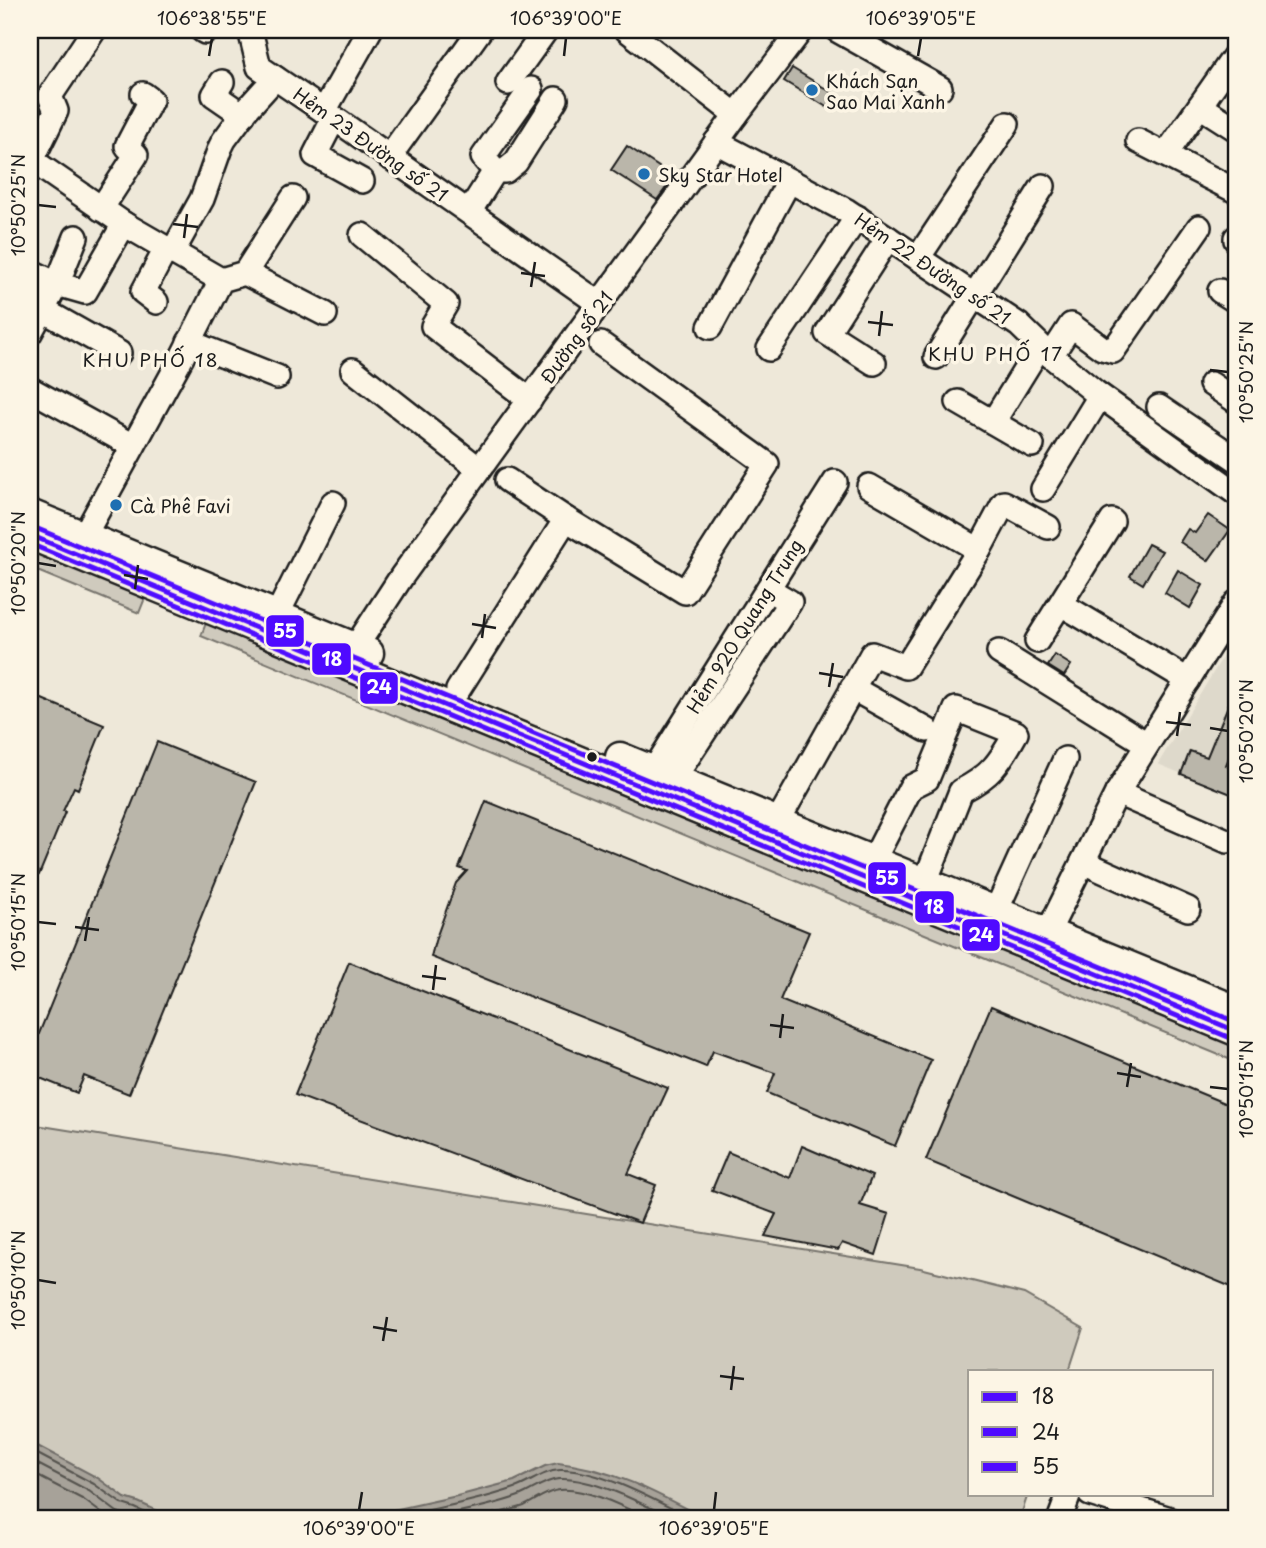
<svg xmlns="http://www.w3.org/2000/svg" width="1266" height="1548" font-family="'Playpen Sans',sans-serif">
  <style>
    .built { fill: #ded9cb }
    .green { fill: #cfcabd; stroke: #76736c; stroke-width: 2 }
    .water { fill: #a7a299; stroke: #6f6c67; stroke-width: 2 }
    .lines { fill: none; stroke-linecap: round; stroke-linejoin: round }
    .shore { stroke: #54524e; stroke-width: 2 }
    .building { fill: #bab6aa; stroke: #1c1c1c; stroke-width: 2 }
    .minor-casing { stroke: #1c1c1c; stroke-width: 28 }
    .major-casing { stroke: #1c1c1c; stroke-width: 33 }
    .minor { stroke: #fcf5e5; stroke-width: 23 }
    .major { stroke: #fcf5e5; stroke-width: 28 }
    .bus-1-casing { stroke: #fcf5e5; stroke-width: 10 }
    .bus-2-casing { stroke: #fcf5e5; stroke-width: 10 }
    .bus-3-casing { stroke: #fcf5e5; stroke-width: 10 }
    .bus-1 { stroke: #4f0aff; stroke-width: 5 }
    .bus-2 { stroke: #4f0aff; stroke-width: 5 }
    .bus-3 { stroke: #4f0aff; stroke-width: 5 }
    .ticks { fill: none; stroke: #1c1c1c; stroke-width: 2.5 }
    .poi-dot { fill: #1f6fb2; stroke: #fcf5e5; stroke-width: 2.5 }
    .bus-dot { fill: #1c1c1c; stroke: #fcf5e5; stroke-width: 2.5 }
    .labels { text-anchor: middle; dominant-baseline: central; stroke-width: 7; stroke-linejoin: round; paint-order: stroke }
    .poi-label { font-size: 18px; fill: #1c1c1c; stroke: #fcf5e5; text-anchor: start }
    .street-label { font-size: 18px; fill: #1c1c1c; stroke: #fcf5e5 }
    .neighbourhood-label { font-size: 19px; letter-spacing: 2px; fill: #1c1c1c; stroke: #fcf5e5 }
    .line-badge { stroke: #fcf5e5; stroke-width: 2.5 }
    .badge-label { font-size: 19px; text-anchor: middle; font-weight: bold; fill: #fff }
    .neatline { fill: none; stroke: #1c1c1c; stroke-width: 2.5 }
    .ticks-label { font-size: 18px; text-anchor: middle; fill: #1c1c1c }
  </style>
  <rect width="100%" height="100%" fill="#eee8d9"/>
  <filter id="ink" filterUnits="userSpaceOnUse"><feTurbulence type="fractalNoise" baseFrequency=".0143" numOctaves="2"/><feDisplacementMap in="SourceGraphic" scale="14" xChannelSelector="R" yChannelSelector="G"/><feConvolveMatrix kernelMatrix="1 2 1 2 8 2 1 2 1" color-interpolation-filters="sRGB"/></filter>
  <g filter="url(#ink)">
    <polygon class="built" points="1236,635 1236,796 1158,764"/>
    <g class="green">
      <polygon points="30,545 147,593 139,613 30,568"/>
      <polygon points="208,618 1236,1040 1236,1062 201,636"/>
      <polygon points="30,1124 920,1268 1024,1294 1083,1328 1069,1371 970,1371 970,1494 1028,1494 1020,1518 30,1518"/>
    </g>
    <g class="water">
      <polygon points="30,1442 98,1478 125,1498 138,1502 173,1518 30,1518"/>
      <path d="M558 1463C610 1468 655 1492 700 1516L701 1518H357L457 1496 514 1481 545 1466Z"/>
    </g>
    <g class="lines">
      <g class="shore">
        <polyline points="30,1450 94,1484 122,1504 135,1508 156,1518"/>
        <polyline points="30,1460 89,1491 117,1512 136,1518"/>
        <polyline points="30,1472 84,1500 108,1518"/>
        <path d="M390 1518C431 1509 475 1502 515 1488 530 1483 543 1471 560 1470 599 1469 655 1500 690 1518"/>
        <path d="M430 1518C459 1512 492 1506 519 1496 532 1491 545 1480 559 1479 592 1477 641 1503 671 1518"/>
        <path d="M476 1518C492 1514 509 1511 524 1506 535 1501 547 1491 559 1490 585 1487 624 1507 647 1518"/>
      </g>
    </g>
    <g class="building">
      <polygon points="792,68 841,98 833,111 784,81"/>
      <polygon points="627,146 674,177 657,200 611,170"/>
      <polygon points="1208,515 1230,530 1208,561 1180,542 1188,529 1195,533"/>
      <polygon points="1148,544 1162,551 1143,584 1130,576"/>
      <polygon points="1178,570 1203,585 1190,608 1165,593"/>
      <polygon points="1055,655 1071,665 1064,676 1048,666"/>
      <polygon points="1236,686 1236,740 1226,765 1236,769 1236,796 1181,774 1190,751 1207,757"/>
      <polygon points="30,694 104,725 78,789 74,787 63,811 65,812 39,875 30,871"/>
      <polygon points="157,742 256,782 129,1094 84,1076 77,1093 30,1074 30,1056"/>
      <polygon points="486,801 809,932 780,1000 802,1009 803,1007 931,1060 895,1146 767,1093 775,1073 713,1051 706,1067 431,957 435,941 456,883 467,871 459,868"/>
      <polygon points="349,962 668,1088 628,1174 656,1185 640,1223 295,1095"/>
      <polygon points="991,1006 1236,1108 1236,1289 926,1160"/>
      <polygon points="802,1146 872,1176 860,1205 889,1214 876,1255 842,1243 838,1250 765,1236 776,1214 712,1190 728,1152 790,1178"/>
    </g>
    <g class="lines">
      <defs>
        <g id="minor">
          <polyline points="202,30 205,32 207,30"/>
          <polyline points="250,30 259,67 324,111 600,304"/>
          <polyline points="627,30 736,115"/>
          <polyline points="837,30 940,88"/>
          <polyline points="222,82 214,95 243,115"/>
          <polyline points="508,83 546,30"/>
          <polyline points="1200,106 1236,129"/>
          <polyline points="324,111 370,30"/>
          <polyline points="334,118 315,155 362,181"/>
          <polyline points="1138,141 1236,191"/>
          <polyline points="716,142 847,211 1019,325 1051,356 1095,392 1236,493"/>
          <polyline points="1166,154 1236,54"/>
          <polyline points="389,157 480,30"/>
          <polyline points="30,159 124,224 221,280"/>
          <polyline points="32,160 56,111 50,96 94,30"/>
          <polyline points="495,171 483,157 531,89"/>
          <polyline points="101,209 136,155 127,146 151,100 143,94"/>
          <polyline points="469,212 495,171 505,171 516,162 556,99"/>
          <polyline points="362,235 446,304 433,326 530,400"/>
          <polyline points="1236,238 1236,240"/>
          <polyline points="172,253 202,199 220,148 224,140 247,109 275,78"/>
          <polyline points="918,258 1007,124"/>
          <polyline points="30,271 57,284 85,292 124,224"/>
          <polyline points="245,273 325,314"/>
          <polyline points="1220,291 1236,301"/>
          <polyline points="156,302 143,292 166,249"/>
          <polyline points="43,310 119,353"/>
          <polyline points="710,327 789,181"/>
          <polyline points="30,333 57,284 76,237"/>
          <polyline points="189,342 277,377"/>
          <polyline points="769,349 857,217"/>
          <polyline points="1051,356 1071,325 1102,348 1113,351 1199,227"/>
          <polyline points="936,357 1043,186"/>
          <polyline points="874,363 827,333 888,238"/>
          <polyline points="353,370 479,469"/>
          <polyline points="1211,384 1236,401"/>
          <polyline points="30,389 133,446"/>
          <polyline points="958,402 1032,445"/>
          <polyline points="1159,407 1236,459"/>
          <polyline points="993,422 1040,346"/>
          <polyline points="507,480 566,519 685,592 767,464 601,344"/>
          <polyline points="869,486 979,550"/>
          <polyline points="1043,489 1100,396"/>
          <polyline points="84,536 182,357 221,280 245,273 293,198"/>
          <polyline points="1061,604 1188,680"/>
          <polyline points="277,615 333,503"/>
          <polyline points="1037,641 1112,521"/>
          <polyline points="355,648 402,576 736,115 801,30"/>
          <polyline points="999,652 1147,744"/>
          <polyline points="852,688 927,730"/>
          <polyline points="458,690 566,519"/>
          <polyline points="654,770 835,482"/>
          <polyline points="674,778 790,602 768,589"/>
          <polyline points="1117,793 1227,841"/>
          <polyline points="778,821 872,654 906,667 979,550 1004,503 1048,527"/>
          <path d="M873 861 911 787 927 779 956 709 1016 733C1000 762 991 776 961 791L925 882"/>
          <polyline points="1083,862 1188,909"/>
          <polyline points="996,911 1065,759"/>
          <polyline points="1048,932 1117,793 1236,603"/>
          <polyline points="1090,1494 1167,1518"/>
          <polyline points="1060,1518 1069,1494"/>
        </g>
        <g id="major">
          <polyline points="30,514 369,653"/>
          <polyline points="30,535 1236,1031"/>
          <polyline points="620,757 1236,1010"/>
        </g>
      </defs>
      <use href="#minor" class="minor-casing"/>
      <use href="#major" class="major-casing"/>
      <use href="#minor" class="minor"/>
      <use href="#major" class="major"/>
      <defs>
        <polyline id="bus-1" points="30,535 1236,1031"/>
        <polyline id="bus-2" points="30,544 1233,1039"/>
        <polyline id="bus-3" points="33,527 1236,1022"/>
      </defs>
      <use href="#bus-1" class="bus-1-casing"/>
      <use href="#bus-2" class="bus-2-casing"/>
      <use href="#bus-3" class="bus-3-casing"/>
      <use href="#bus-1" class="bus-1"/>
      <use href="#bus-2" class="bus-2"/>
      <use href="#bus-3" class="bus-3"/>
    </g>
  </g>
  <path class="ticks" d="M209 56 212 38M564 56 566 38M918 56 921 38M38 205 56 207M173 224 198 227M184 238 187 214M521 273 545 276M531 287 535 262M868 322 893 325M879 336 882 311M1210 370 1228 372M38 563 56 566M124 575 148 579M135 589 138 565M472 624 496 628M482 638 485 614M819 673 843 677M829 687 833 663M1166 722 1191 725M1210 728 1228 731M1177 736 1180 712M38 922 56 924M75 927 99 930M85 941 89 917M422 976 446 979M433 990 436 965M770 1025 794 1028M780 1038 783 1014M1117 1073 1141 1077M1127 1087 1131 1063M1210 1087 1228 1089M38 1280 56 1283M373 1327 397 1331M383 1341 387 1317M720 1376 744 1379M731 1390 734 1366M359 1510 362 1492M714 1510 716 1492"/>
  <g class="poi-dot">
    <circle cx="812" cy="90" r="7"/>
    <circle cx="644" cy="174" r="7"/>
    <circle cx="116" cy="505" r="7"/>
  </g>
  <circle class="bus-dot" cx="592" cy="757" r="6"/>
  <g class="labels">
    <g class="poi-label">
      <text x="826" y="80">Khách Sạn<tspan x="826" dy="21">Sao Mai Xanh</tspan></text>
      <text x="658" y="174">Sky Star Hotel</text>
      <text x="130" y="505">Cà Phê Favi</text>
    </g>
    <g class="street-label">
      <text transform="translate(371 144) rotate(35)">Hẻm 23 Đường số 21</text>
      <text transform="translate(933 268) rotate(34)">Hẻm 22 Đường số 21</text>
      <text transform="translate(576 337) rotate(-54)">Đường số 21</text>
      <text transform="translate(744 626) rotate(-58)">Hẻm 920 Quang Trung</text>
    </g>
    <g class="neighbourhood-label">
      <text x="996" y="353">KHU PHỐ 17</text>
      <text x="151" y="359">KHU PHỐ 18</text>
    </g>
  </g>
  <g class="line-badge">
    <rect x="265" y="614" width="40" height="34" rx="7" fill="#4f0aff"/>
    <rect x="311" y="642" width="41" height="34" rx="7" fill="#4f0aff"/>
    <rect x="359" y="671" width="40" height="34" rx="7" fill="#4f0aff"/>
    <rect x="867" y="861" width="40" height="34" rx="7" fill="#4f0aff"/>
    <rect x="914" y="890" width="41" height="34" rx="7" fill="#4f0aff"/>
    <rect x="961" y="918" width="40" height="34" rx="7" fill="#4f0aff"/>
  </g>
  <g class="badge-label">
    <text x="285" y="638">55</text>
    <text x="332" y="666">18</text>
    <text x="379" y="694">24</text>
    <text x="887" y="885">55</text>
    <text x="934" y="914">18</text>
    <text x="981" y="942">24</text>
  </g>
  <rect width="1266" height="1548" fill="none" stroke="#fcf5e5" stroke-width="77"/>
  <rect x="968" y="1370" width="245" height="126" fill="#fcf5e5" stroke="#a29e95" stroke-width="2"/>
  <rect x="982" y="1392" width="35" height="10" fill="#4f0aff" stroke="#a29e95" stroke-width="2"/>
  <text x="1032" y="1404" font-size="21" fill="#1c1c1c">18</text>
  <rect x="982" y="1427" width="35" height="10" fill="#4f0aff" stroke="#a29e95" stroke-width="2"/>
  <text x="1032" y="1440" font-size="21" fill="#1c1c1c">24</text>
  <rect x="982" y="1462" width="35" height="10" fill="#4f0aff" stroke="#a29e95" stroke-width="2"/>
  <text x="1032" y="1474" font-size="21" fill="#1c1c1c">55</text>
  <rect x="38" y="38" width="1190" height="1472" class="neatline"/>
  <g class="ticks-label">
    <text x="212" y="25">106°38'55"E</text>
    <text x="566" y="25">106°39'00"E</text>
    <text x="921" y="25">106°39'05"E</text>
    <text transform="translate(19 205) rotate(-90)" y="6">10°50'25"N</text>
    <text transform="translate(1247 372) rotate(-90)" y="6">10°50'25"N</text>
    <text transform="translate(19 563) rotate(-90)" y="6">10°50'20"N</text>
    <text transform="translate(1247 731) rotate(-90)" y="6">10°50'20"N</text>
    <text transform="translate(19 922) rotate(-90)" y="6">10°50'15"N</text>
    <text transform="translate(1247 1089) rotate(-90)" y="6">10°50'15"N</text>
    <text transform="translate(19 1280) rotate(-90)" y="6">10°50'10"N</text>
    <text x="359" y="1535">106°39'00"E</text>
    <text x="714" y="1535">106°39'05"E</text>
  </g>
</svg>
